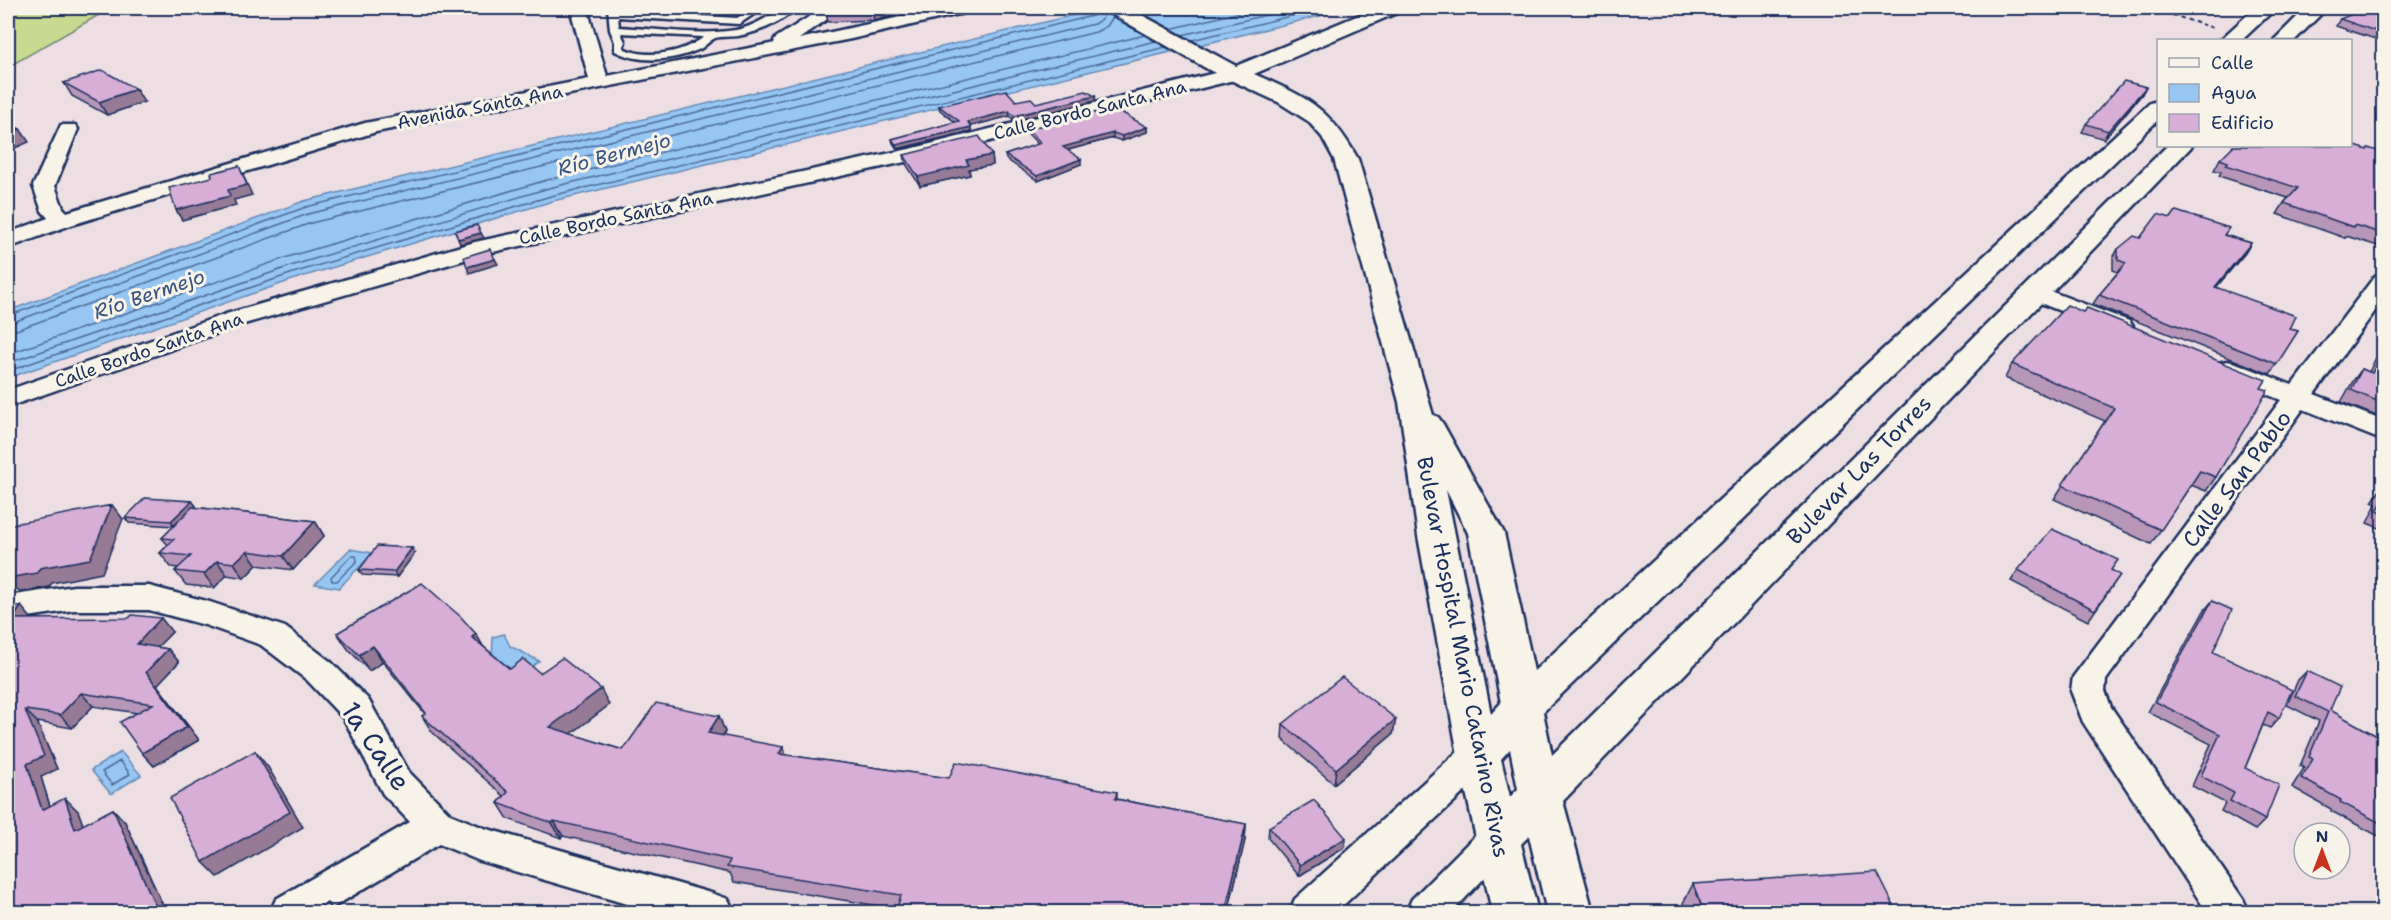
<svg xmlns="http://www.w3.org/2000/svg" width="2391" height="920" font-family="'Shantell Sans',sans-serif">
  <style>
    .green { fill: #c7da8f; stroke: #718476; stroke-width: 1.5 }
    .water { fill: #97c6f2; stroke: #658ab7; stroke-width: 1.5 }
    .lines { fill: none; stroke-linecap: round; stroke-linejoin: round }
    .shore { stroke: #4d6b99; stroke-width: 1.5 }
    .lane-casing { stroke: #1b2f5e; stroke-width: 5 }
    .street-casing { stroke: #1b2f5e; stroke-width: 5 }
    .secondary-casing { stroke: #1b2f5e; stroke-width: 5 }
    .path { stroke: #1b2f5e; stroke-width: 2; stroke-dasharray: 4.5 3; stroke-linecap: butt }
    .lane { fill: #f7f3e8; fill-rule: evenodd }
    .street { fill: #f7f3e8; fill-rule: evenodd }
    .secondary { fill: #f7f3e8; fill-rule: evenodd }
    .wall { fill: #b896b8; stroke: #1b2f5e; stroke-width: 1.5 }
    .shaded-wall { fill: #967a96; stroke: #1b2f5e; stroke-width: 1.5 }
    .building { fill: #d6aed6; stroke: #1b2f5e; stroke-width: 1.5 }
    .labels { text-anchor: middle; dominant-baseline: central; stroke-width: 6; stroke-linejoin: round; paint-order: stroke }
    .far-street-label { font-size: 18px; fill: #1b2f5e; stroke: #f7f3e8 }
    .far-water-label { font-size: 20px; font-style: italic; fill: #3a5583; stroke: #f7f3e8 }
    .street-label { font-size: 22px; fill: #1b2f5e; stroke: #f7f3e8 }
    .near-street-label { font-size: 27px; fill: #1b2f5e; stroke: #f7f3e8 }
  </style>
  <rect width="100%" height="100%" fill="#eddee3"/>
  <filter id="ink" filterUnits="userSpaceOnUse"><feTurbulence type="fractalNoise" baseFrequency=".0167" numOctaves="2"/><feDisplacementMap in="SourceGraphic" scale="12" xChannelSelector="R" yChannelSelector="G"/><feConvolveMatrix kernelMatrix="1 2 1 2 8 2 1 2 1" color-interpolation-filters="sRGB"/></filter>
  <g filter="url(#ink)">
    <polygon class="green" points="8,8 111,8 8,67"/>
    <g class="water">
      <polygon points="1103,8 1339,8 1320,16 553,201 298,278 8,378 8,311 304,201"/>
      <polygon points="350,549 373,553 339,588 315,584"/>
      <polygon points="504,634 510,646 539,661 518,678 492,660 493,637"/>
      <polygon points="121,752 141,775 111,794 91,770"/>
    </g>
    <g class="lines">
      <g class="shore">
        <polyline points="1170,29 1258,8"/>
        <polyline points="1182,35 1296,8"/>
        <polyline points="1192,40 1324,8"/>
        <polyline points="8,316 306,207 1092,16 1097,13 1098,8"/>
        <polyline points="8,324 308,214 1094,24 1102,19 1105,11"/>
        <polyline points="8,333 311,223 1096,32 1107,26 1113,17"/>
        <polyline points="8,354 291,256 547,180 1145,35"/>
        <polyline points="8,363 294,265 549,188 1156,41"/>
        <polyline points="8,371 296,272 551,196 1166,47"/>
        <polygon points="351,556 356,556 357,561 337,581 332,581 331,577"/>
        <polygon points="120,761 130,774 112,785 102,772"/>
      </g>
      <defs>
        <path id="lane" d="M608 8H617L618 11 737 18 753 8H763L739 24 618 17 619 27C658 29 698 36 736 30 757 27 780 6 796 8 781 23 759 32 738 36 731 37 722 36 715 38 709 41 705 46 700 49 674 61 640 64 615 51V42L610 30ZM621 33 704 37C683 53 647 60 623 48L625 42Z"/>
        <g id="street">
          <polygon points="570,8 587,8 607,76 775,43 774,41 777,37 823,8 843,8 799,39 942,8 971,8 968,12 851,39 376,132 71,225 8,248 8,233 48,218 42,211 33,186 61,125 75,125 78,129 55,186 63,208 67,212 365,123 589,79"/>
          <polygon points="2353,8 2377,8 2384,10 2384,21 2356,12"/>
          <polygon points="1235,68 1242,70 1245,74 1242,78 914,160 488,253 244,324 8,407 8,390 226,314 475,242 914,148"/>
          <polygon points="2384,274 2384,299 2314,394 2384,421 2384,441 2303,409 2106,680 2105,691 2111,707 2243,899 2249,912 2207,912 2083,722 2071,691 2073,677 2281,400 2218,375 2214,369 2218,363 2227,361 2236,363 2292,385 2375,276"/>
          <polygon points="2034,285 2129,321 2133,326 2129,331 2120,334 2111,331 2025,297 2022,292 2025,287"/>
          <polygon points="74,586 149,586 210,602 285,627 331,662 368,699 409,772 450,814 484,828 714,894 728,899 734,912 654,912 480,861 439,844 325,912 270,912 276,899 410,822 383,794 344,719 307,680 261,645 205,625 149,610 74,610 8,620 8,596"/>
          <polygon points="1479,740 1492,744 1497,755 1492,766 1336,912 1289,912 1295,899 1466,744"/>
          <polygon points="1498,821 1511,826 1517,838 1511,850 1452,912 1406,912 1412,899 1485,826"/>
        </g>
        <g id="secondary">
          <path d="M1105 8H1129L1236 66 1376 8H1402L1399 12 1254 74C1308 98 1328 106 1358 159L1433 415 1438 417 1443 424 1504 533 1534 671 2150 103 2158 101V120L1543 712 1552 755 2167 146H2192L1563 801 1593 912H1547L1529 836 1521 844 1538 912H1492L1458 755 1418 536 1399 402 1334 159 1322 137 1308 121 1278 102 1211 71 1108 12ZM1446 490 1468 533 1501 703 1491 714ZM1510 749 1518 789 1510 797 1501 759Z"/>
          <polygon points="2255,8 2276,8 2242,40 2220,40"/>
          <polygon points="2306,8 2327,8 2295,40 2274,40"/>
        </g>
      </defs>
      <use href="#lane" class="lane-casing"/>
      <use href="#street" class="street-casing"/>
      <use href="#secondary" class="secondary-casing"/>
      <polyline class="path" points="2151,8 2213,28"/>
      <use href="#lane" class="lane"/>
      <use href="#street" class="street"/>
      <use href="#secondary" class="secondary"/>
    </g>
    <g class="wall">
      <polygon points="825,8 928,8 874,20 828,22"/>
      <polygon points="2384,15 2384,42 2336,26 2340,19"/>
      <polygon points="64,83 144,102 107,115 72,96"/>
      <polygon points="2142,94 2104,139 2082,132 2086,124"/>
      <polygon points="1095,96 1095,101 1014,121 1010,116 970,126 971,131 913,146 897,149 893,143 892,139 955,122 940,110 939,106 1016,101 1036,103"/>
      <polygon points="1147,127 1147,132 1122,141 1113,138 1068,150 1081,164 1038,181 1006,159 1005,155 1038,144 1028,134 1027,129"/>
      <polygon points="2367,150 2384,153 2384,248 2346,236 2345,238 2277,214 2284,203 2288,198 2219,176 2221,172 2214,170 2220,159"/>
      <polygon points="904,155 992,155 993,165 969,169 970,175 920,186 906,164"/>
      <polygon points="2225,235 2251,243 2245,253 2216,287 2290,329 2298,331 2270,374 2093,304 2099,295 2118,272 2113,270 2113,258 2118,249"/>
      <polygon points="2384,341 2384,419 2341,402 2353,381 2362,369 2369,372"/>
      <polygon points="2012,364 2261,388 2216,477 2206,491 2191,485 2151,544 2054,499 2105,421 2005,378"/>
      <polygon points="2384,484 2384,530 2367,523 2376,504 2372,502"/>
      <polygon points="192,501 196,506 194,507 315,521 324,536 293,570 257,565 244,578 227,575 214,588 186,585 175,571 178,568 171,567 160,553 168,545 162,538 174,526 129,523 125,518"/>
      <polygon points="2384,531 2384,541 2380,540"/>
      <polygon points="415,553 397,577 362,575 359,570"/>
      <polygon points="2018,570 2111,570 2120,575 2088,621 2011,581"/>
      <polygon points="2212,601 2213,652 2279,718 2270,728 2263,725 2245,768 2265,820 2255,830 2221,811 2225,803 2192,786 2211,744 2148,712 2204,611"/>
      <polygon points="32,619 172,632 157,647 168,649 179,662 157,685 199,740 154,766 142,753 137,713 93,706 72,728 37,722 57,769 41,777 50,806 78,811 83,825 113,809 125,822 166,912 8,912"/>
      <polygon points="337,633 476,634 483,646 510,669 540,673 609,705 571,734 623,750 719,716 725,732 723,736 786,755 949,778 1117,792 1117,799 1246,824 1245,840 1228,912 898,912 897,909 734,882 730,873 563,836 561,838 508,819 498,803 504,796 432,732 422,716 425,714 383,662 369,671 348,649"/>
      <polygon points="2307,671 2330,710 2384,740 2384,839 2331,811 2331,809 2292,787 2304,768 2300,766 2319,721 2287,705 2298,680"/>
      <polygon points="1283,724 1393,734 1334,784 1282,739"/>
      <polygon points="1269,827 1344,848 1299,876 1268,838"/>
      <polygon points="1693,884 1897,912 1687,912 1683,903"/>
    </g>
    <g class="shaded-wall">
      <polygon points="872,8 928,8 874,20"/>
      <polygon points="2146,87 2142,94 2104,139 2108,131"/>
      <polygon points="136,89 144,102 107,115 99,102"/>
      <polygon points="1095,96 1095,101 1014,121 1014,116"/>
      <polygon points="1009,111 1010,116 968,127 968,122"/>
      <polygon points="971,127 971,131 897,149 896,145"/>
      <polygon points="1147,127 1147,132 1122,141 1122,136"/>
      <polygon points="20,129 29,142 8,151 8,133"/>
      <polygon points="1113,133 1113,138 1064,151 1063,147"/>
      <polygon points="992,155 993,165 969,169 970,175 920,186 918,177 966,160"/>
      <polygon points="1081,159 1081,164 1038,181 1037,176"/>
      <polygon points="239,166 252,195 234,200 236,205 182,220 176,210 228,190"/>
      <polygon points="481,233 484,238 460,244 458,239"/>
      <polygon points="2251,243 2245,253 2209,296 2215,287"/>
      <polygon points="495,259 498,264 469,273 467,267"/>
      <polygon points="192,501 196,506 175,526 171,521"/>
      <polygon points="112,505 123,519 102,573 52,583 49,587 20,592 17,589 8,591 8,575 40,568"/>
      <polygon points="315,521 324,536 293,570 283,556"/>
      <polygon points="412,548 415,553 397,577 394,572"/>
      <polygon points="247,551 257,565 244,578 234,563"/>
      <polygon points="217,561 227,575 214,588 204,574"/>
      <polygon points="21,606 32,619 13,619"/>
      <polygon points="161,618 172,632 148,657 137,644"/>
      <polygon points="476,634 485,650 472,637"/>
      <polygon points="373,646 383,662 369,671 359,655"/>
      <polygon points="168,649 179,662 157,685 199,740 154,766 142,753 187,727 146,672"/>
      <polygon points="601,689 609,705 559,743 550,727"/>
      <polygon points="81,693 93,706 72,728 60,715"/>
      <polygon points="25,710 37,722 57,769 41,777 55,823 42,810 27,764"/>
      <polygon points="719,716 725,732 714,749 708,733"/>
      <polygon points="1396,719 1393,734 1334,784 1336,769"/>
      <polygon points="783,747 789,763 779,754"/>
      <polygon points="255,751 268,767 303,827 218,877 203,862"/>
      <polygon points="65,798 78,811 89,841 75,829"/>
      <polygon points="113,809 125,822 166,912 158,912"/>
      <polygon points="554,821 563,836 561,838 552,823"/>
      <polygon points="1246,824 1245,840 1228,912 1225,912"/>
      <polygon points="1346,838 1344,848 1299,876 1300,865"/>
      <polygon points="327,903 336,912 332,912"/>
    </g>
    <g class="building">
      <polygon points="2364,9 2384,15 2384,34 2340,19"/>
      <polygon points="102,70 136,89 99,102 64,83"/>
      <polygon points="2124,81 2146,87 2108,131 2086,124"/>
      <polygon points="1006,90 1016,101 1031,98 1036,103 1086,91 1095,96 1014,116 1009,111 968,122 971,127 896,145 892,139 959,121 939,106"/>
      <polygon points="1114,108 1147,127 1122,136 1113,133 1063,147 1081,159 1037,176 1005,155 1041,143 1027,129"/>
      <polygon points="8,122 20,129 8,133"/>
      <polygon points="979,136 992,155 966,160 969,165 918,177 904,155"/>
      <polygon points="2350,144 2367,150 2368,148 2384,153 2384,234 2354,225 2353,227 2284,203 2298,188 2225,165 2228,162 2220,159 2233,146 2350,146"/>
      <polygon points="239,166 247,185 228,190 230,196 176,210 169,188 212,177 211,173"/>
      <polygon points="2176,211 2229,228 2224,235 2251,243 2215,287 2296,316 2290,329 2298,331 2277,364 2099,295 2126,263 2118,260 2118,249 2134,236 2140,238 2158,214 2171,218"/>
      <polygon points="477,225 481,233 458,239 455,231"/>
      <polygon points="490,249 495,259 467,267 464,257"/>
      <polygon points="2067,305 2083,312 2087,308 2266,380 2261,388 2268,390 2216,477 2200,471 2161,530 2062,485 2114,408 2012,364"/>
      <polygon points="2384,348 2384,404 2351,390 2362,369 2372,373"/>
      <polygon points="145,498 192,501 171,521 125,518"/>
      <polygon points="2384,498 2384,514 2377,511"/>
      <polygon points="112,505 90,559 40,568 37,573 8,578 9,574 8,575 8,525"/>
      <polygon points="192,507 315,521 283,556 247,551 234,563 217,561 204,574 175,571 191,556 160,553 174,539 162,538"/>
      <polygon points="2052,529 2118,560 2111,570 2120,575 2095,610 2018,570"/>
      <polygon points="377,546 412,548 394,572 359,570"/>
      <polygon points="422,583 461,617 476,634 472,637 510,669 523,659 540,673 562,658 601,689 550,727 623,750 656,703 719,716 708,733 783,747 779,754 949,778 956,762 1117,792 1115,799 1246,824 1225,912 922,912 897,908 901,895 727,867 730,860 554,821 552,823 498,803 508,792 422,716 426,713 373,646 359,655 337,633"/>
      <polygon points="2212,601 2232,610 2213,652 2292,690 2279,718 2268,712 2245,768 2279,785 2265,820 2230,801 2234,793 2201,776 2220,734 2156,702"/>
      <polygon points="21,606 13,619 129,618 132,615 161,618 137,644 168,649 146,672 187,727 142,753 120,722 153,704 81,693 60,715 25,710 44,756 27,764 42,810 65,798 75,829 113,809 158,912 8,912 8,608"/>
      <polygon points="2307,671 2340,687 2330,710 2384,740 2384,825 2340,802 2341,800 2301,778 2313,759 2309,757 2328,712 2295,696"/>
      <polygon points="1342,677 1396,719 1336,769 1283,724"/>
      <polygon points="255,751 290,812 203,862 170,798"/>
      <polygon points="1314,800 1346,838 1300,865 1269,827"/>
      <polygon points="1877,872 1897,912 1704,912 1693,884"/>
      <polygon points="327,903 332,912 311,912"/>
    </g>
  </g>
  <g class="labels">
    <g class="far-street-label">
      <text transform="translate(480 107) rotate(-11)">Avenida Santa Ana</text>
      <text transform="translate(1090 110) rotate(-14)">Calle Bordo Santa Ana</text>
      <text transform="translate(616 218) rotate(-12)">Calle Bordo Santa Ana</text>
      <text transform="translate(149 350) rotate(-19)">Calle Bordo Santa Ana</text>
    </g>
    <g class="far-water-label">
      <text transform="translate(614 154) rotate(-15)">Río Bermejo</text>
      <text transform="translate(149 294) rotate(-19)">Río Bermejo</text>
    </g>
    <g class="street-label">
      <text transform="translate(1859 470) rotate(-46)">Bulevar Las Torres</text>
      <text transform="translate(2237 479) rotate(-53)">Calle San Pablo</text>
      <text transform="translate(1463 657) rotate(79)">Bulevar Hospital Mario Catarino Rivas</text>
    </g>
    <g class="near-street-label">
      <text transform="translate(376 746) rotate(56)">1a Calle</text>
    </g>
  </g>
  <rect width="2391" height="920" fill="none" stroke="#f7f3e8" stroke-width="30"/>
  <rect x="15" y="15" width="2361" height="890" fill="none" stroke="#1b2f5e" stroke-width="2" filter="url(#ink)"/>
  <rect x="2157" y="39" width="195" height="108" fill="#f7f3e8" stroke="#9fa5b1" stroke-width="1.5"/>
  <rect x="2169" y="58" width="30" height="9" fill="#f7f3e8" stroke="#9fa5b1" stroke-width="1.5"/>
  <text x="2211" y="69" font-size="18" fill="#1b2f5e">Calle</text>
  <rect x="2169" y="84" width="30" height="18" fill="#97c6f2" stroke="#9fa5b1" stroke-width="1.5"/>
  <text x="2211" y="99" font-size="18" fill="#1b2f5e">Agua</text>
  <rect x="2169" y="114" width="30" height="18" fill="#d6aed6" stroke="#9fa5b1" stroke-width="1.5"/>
  <text x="2211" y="129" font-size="18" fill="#1b2f5e">Edificio</text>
  <g transform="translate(2322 851)"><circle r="28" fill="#f7f3e8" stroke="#9fa5b1" stroke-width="1.5"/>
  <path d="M0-4.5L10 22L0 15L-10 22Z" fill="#c8321e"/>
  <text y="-9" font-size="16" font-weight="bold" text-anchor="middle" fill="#1b2f5e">N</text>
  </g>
</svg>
